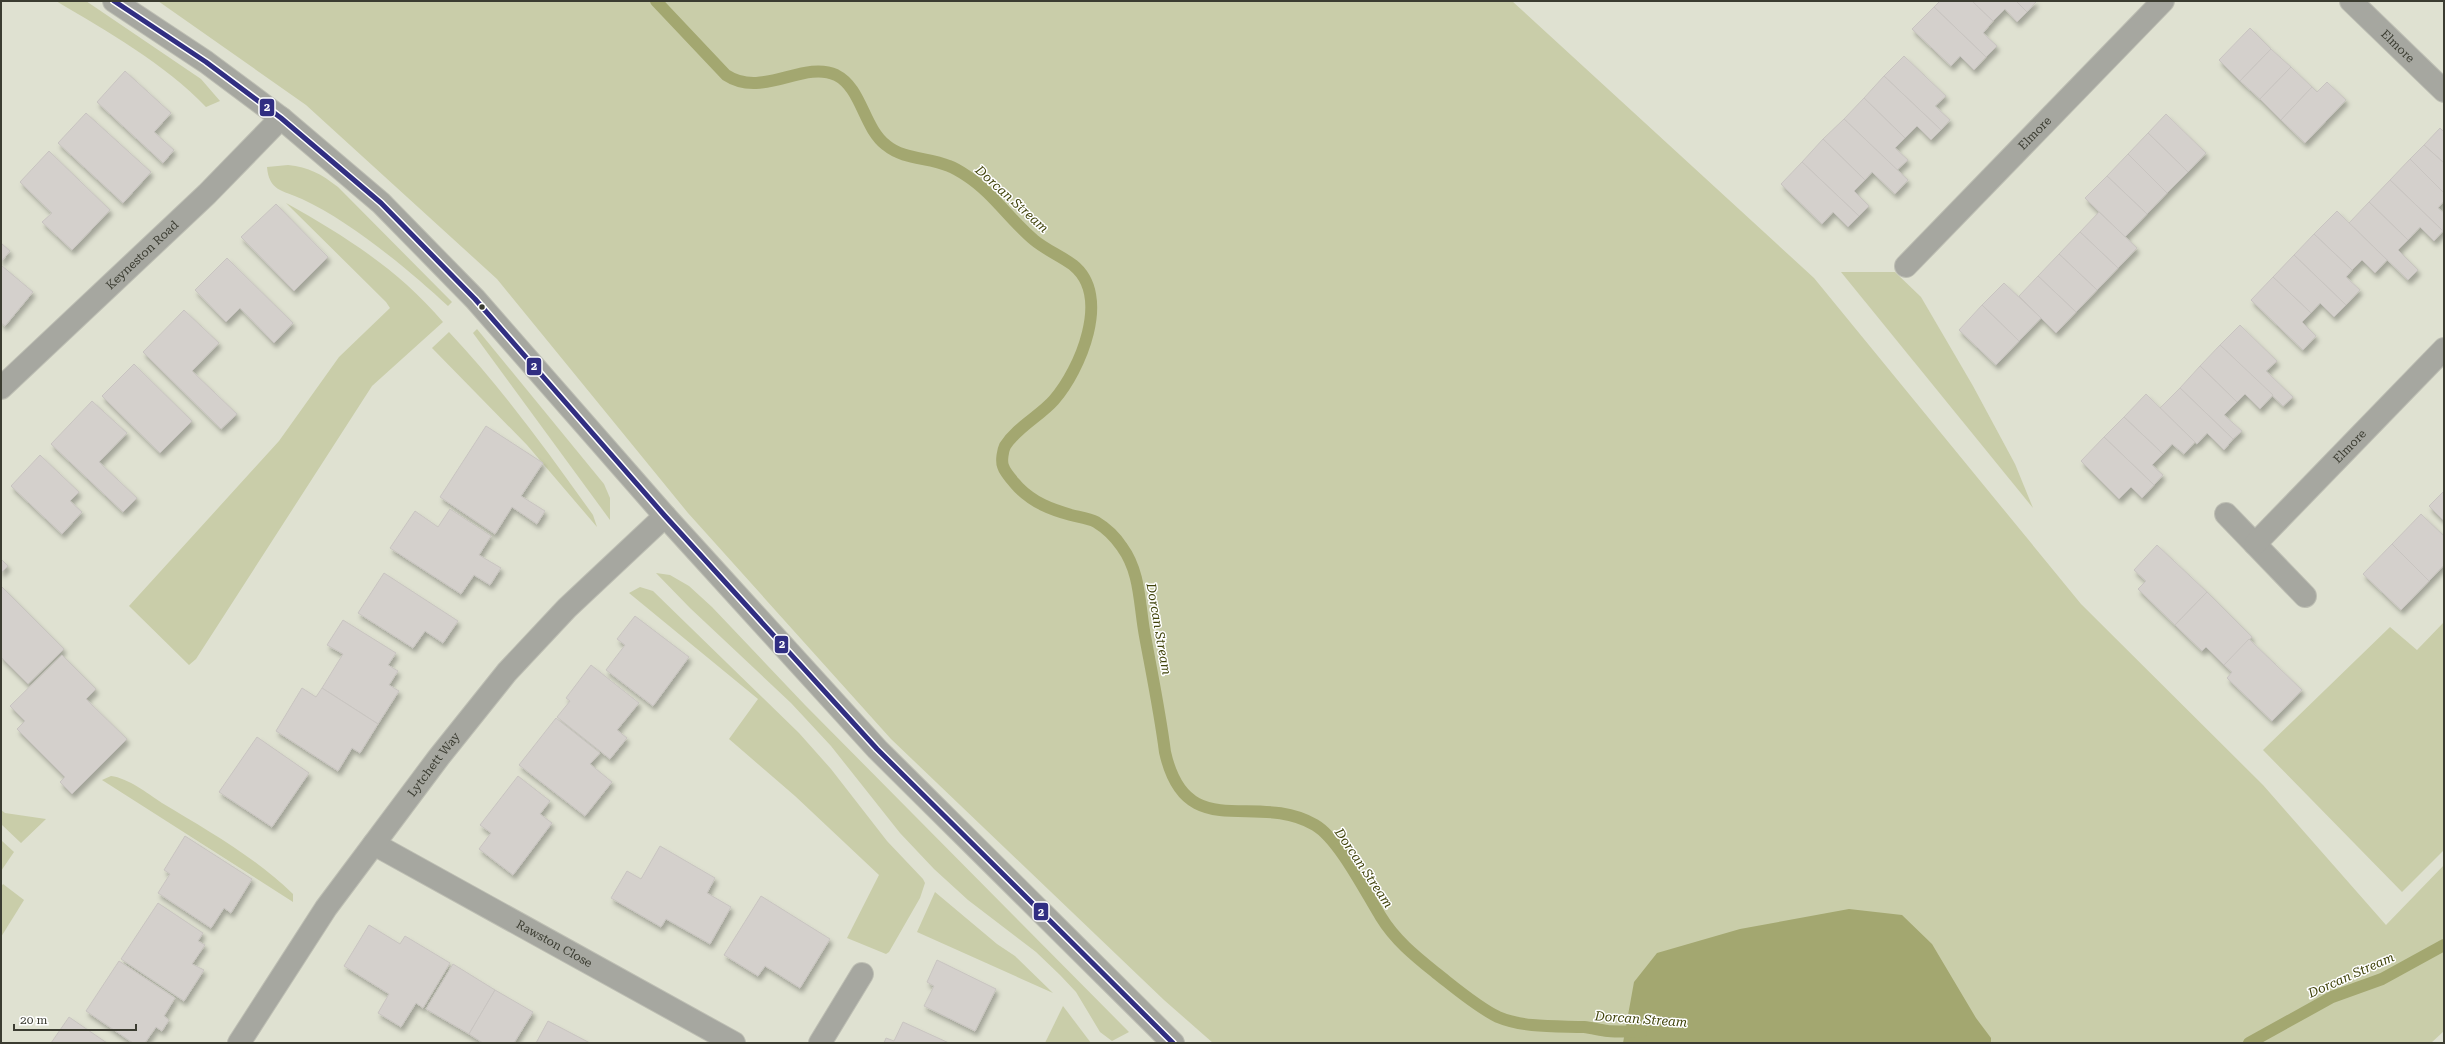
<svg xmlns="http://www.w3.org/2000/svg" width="2445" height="1044" font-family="'Roboto Serif',serif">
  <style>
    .green { fill: #c9cda9 }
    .water { fill: #a3a770 }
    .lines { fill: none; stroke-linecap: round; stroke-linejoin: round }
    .stream { stroke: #a3a770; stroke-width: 12 }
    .building { fill: #d4d0cc; stroke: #c8c4c0; filter: url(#shadow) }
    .minor-casing { stroke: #bdbeb3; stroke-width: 24 }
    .minor { stroke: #a6a7a0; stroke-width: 22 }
    .bus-1-casing { stroke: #fff; stroke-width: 8 }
    .bus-1 { stroke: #312e82; stroke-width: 5 }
    .bus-dot { fill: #3b3c31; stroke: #fff; stroke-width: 1.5 }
    .labels { text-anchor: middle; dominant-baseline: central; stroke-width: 3; stroke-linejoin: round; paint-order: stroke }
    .street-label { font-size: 12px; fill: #3b3c31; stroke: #fff }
    .water-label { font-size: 13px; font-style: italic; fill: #3e4108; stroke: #fff }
    .line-badge { stroke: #fff; stroke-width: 1.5 }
    .badge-label { font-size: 11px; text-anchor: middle; font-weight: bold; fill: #fff }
  </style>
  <defs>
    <filter id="shadow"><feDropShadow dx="2.5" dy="4.5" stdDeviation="2" flood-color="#0004"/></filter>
  </defs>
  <rect width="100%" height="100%" fill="#dfe1d1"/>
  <g class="green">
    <path d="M56 1H86L201 79 220 101 206 107C165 64 107 31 56 1Z"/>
    <polygon points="158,1 1512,1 1814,278 2081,604 2263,785 2386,925 2444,865 2444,1031 2431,1043 1213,1043 1164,1000 891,739 688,513 497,279 306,105"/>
    <path d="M288 165C309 167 321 174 338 187L452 302 448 306C409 270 350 221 302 199 282 190 269 191 267 167Z"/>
    <path d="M286 203C345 236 399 270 443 322L372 386 196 659 189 665 129 606 279 441 339 357 390 308 386 302Z"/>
    <polygon points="1841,272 1895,272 1921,297 1973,386 2015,464 2033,508"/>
    <polygon points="477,329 604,484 610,498 610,520 473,333"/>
    <path d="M449 332C502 388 548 452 593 515L597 527 527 445 432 348Z"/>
    <polygon points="656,573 670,575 689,586 712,607 805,705 1129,1032 1112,1041 1100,1032 1076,992 1060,975 1036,952 968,900 934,869 900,833 831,746 791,703 690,608"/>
    <polygon points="640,587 653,591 799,733 831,769 887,841 923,879 925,883 920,898 889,952 886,954 847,938 879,875 795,796 729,739 758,699 629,593"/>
    <polygon points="2444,622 2444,850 2402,892 2263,750 2390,627 2417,650"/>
    <path d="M111 776C128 778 147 793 162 803 207 830 255 857 293 894V902L102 780Z"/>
    <polygon points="1,810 5,813 46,819 21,843 1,824"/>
    <polygon points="1,840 14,852 1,871"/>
    <polygon points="3,884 24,900 1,937 1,887"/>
    <polygon points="935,892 997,944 1015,956 1053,993 917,932"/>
    <polygon points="1063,1006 1091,1043 1045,1043"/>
  </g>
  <polygon class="water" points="1849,909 1902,915 1932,944 1976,1018 1991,1038 1991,1043 1623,1043 1634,982 1657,953 1740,929"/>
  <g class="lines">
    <g class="stream">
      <path d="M656 1 726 75C762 99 803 60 836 75 862 88 863 127 886 145 904 160 928 157 949 166 955 168 961 172 967 176 993 193 1010 220 1034 240 1046 250 1061 256 1073 265 1112 296 1080 370 1054 400 1040 416 1017 427 1005 446 1003 450 1001 461 1003 466 1005 473 1013 481 1018 487 1034 503 1050 509 1071 515 1079 517 1089 518 1096 522 1106 528 1116 538 1122 547 1141 573 1139 605 1145 636 1152 674 1160 713 1165 752 1186 846 1255 790 1315 825 1339 839 1366 893 1381 917 1395 940 1415 956 1436 973 1454 987 1477 1007 1498 1017 1524 1028 1557 1026 1584 1027 1592 1028 1600 1030 1608 1031 1619 1032 1630 1031 1641 1032"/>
      <polyline points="2249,1043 2332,997 2382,979 2444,945"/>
    </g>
  </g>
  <g class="building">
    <polygon points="1940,1 1972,1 1993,21 1983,33 1997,46 1986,57 1934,7"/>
    <polygon points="1972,1 2016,1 2027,12 2017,22 2005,9 1993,21"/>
    <polygon points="2016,1 2035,1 2036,2 2027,12"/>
    <polygon points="1934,7 1986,57 1974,70 1960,56 1951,66 1912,29"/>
    <polygon points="2250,28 2271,49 2240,81 2219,60"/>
    <polygon points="2271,49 2291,67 2260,99 2240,81"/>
    <polygon points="1904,56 1946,96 1935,106 1950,120 1941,130 1884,76"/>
    <polygon points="2291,67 2312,87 2281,120 2260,99"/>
    <polygon points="125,71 171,113 154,132 174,150 163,163 97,102"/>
    <polygon points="1884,76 1941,130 1931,140 1917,126 1905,138 1864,98"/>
    <polygon points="2327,82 2346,100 2305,143 2281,120 2312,87 2317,92"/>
    <polygon points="1864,98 1905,138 1895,148 1908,160 1897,170 1844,119"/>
    <polygon points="86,113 151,172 123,203 58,143"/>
    <polygon points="2166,114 2206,153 2188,172 2148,133"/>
    <polygon points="1844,119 1908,180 1895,194 1872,172 1865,180 1823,139"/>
    <polygon points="2440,128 2444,132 2444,163 2424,145"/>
    <polygon points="2148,133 2188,172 2167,193 2128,154"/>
    <polygon points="1823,139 1865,180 1854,191 1869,206 1859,216 1802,162"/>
    <polygon points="2424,145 2444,163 2444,193 2410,159"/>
    <polygon points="49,151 110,210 72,250 42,222 52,213 20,182"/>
    <polygon points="2128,154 2167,193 2147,214 2107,176"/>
    <polygon points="2410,159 2444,193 2444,201 2438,208 2444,213 2443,231 2390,180"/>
    <polygon points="1802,162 1859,216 1848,227 1833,212 1822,224 1781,184"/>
    <polygon points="2107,176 2147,214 2125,237 2085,198"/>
    <polygon points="2390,180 2443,231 2434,241 2420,227 2408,240 2369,202"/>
    <polygon points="2369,202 2408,240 2398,250 2418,270 2408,280 2349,223"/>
    <polygon points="276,204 328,257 294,291 241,237"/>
    <polygon points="2337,211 2387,260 2375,273 2362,260 2352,270 2314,234"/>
    <polygon points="2099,212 2137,248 2118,268 2080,232"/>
    <polygon points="2080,232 2118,268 2097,290 2059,254"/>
    <polygon points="2314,234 2352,270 2346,277 2360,290 2346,305 2294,255"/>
    <polygon points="1,243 10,251 1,262"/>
    <polygon points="2059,254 2097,290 2076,312 2038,276"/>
    <polygon points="2294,255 2346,305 2334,317 2320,303 2311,313 2273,277"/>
    <polygon points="227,258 293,323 274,343 240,308 226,322 195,290"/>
    <polygon points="1,265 33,292 5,326 1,323"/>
    <polygon points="2038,276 2076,312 2056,333 2019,296"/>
    <polygon points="2273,277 2311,313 2302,322 2316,336 2303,350 2251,300"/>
    <polygon points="2004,283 2041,318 2019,341 1982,305"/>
    <polygon points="1982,305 2019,341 1996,365 1959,330"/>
    <polygon points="184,310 219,343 192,371 237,414 221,429 143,352"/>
    <polygon points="2240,325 2277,361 2266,371 2293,397 2283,406 2220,345"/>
    <polygon points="2220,345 2273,395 2260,409 2245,394 2237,402 2200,366"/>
    <polygon points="134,364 192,421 160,453 102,396"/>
    <polygon points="2200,366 2237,402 2224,415 2242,431 2233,439 2180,388"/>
    <polygon points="2180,388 2233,439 2224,450 2207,433 2197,444 2160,408"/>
    <polygon points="2146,394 2195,442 2184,454 2172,444 2163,454 2124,417"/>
    <polygon points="92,401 127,433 99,462 137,498 123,512 51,444"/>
    <polygon points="2124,417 2163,454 2152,465 2163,475 2154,485 2104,437"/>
    <polygon points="486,426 543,463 521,496 545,511 537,524 512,507 495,534 440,497"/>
    <polygon points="2104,437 2154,485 2142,498 2131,487 2119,499 2081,461"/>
    <polygon points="40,455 79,492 70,501 82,512 62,534 11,486"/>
    <polygon points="2444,491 2444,521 2429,506"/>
    <polygon points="450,509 491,536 479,555 501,568 490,585 474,575 461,594 390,548 415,511 438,527"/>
    <polygon points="2421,514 2444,536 2444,565 2429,581 2392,544"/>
    <polygon points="2392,544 2429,581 2401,610 2363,574"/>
    <polygon points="2157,545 2207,592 2175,625 2138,589 2146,581 2134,570"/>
    <polygon points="1,559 8,566 1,573"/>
    <polygon points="384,573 458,621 443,643 425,631 413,648 358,613"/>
    <polygon points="1,586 64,649 28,684 1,657"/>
    <polygon points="2207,592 2252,637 2224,665 2206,647 2202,651 2175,625"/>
    <polygon points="635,616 689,657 653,706 606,670 625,645 617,639"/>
    <polygon points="343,620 396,653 388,665 398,671 389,685 399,691 378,724 322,688 343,654 327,645"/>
    <polygon points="2249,639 2302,690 2272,721 2227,678 2232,672 2224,665"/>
    <polygon points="62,655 96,689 86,699 127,739 72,794 60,782 65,777 17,729 25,721 10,706"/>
    <polygon points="591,665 639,703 617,730 627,738 610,759 557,717 570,701 566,698"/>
    <polygon points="302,688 316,697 322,688 378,724 360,753 352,748 338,771 276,731"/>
    <polygon points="556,718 600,753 590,764 612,782 585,816 519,765"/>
    <polygon points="257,737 309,773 272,827 219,792"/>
    <polygon points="518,776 550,801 540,814 552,823 513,875 479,849 491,833 480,825"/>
    <polygon points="185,836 252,879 231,913 224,908 211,928 158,893 170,874 164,870"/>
    <polygon points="660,846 715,878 707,893 731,907 710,944 666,919 661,927 611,898 627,871 641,879"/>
    <polygon points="761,896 830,939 800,988 765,966 758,976 724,955"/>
    <polygon points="158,903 203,933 198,941 205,945 192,964 204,970 184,1001 121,959"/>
    <polygon points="369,925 400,944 405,936 450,963 423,1008 416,1003 401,1027 378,1013 389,994 344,966"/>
    <polygon points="937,960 996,989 975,1031 924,1006 934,986 927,982"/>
    <polygon points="119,961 175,998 164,1016 169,1020 162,1031 156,1027 145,1043 133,1043 86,1011"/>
    <polygon points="453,964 495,990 469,1034 426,1009"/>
    <polygon points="495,990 533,1012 514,1043 483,1043 469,1034"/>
    <polygon points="69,1017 107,1043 51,1043"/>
    <polygon points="548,1021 590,1043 536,1043"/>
    <polygon points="903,1022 949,1043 884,1043 886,1038 894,1041"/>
  </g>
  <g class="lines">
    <defs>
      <g id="minor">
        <polyline points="114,1 206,62 281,118 381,203 475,299 665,516 877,749 1173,1043"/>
        <path id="s1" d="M2351 1 2444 91"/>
        <path id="s2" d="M1906 266 2163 1"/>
        <path id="s3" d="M1 388 207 194 281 118"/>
        <polyline points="2226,514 2305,596"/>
        <path id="s4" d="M2255 544 2444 349"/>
        <path id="s5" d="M374 844 734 1043"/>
        <path id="s6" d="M239 1043 326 908 439 757 507 672 567 608 665 516"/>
        <polyline points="820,1043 862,974"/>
      </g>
    </defs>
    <use href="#minor" class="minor-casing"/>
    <use href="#minor" class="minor"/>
    <defs>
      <polyline id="bus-1" points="114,1 206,62 281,118 381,203 475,299 665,516 877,749 1173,1043"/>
    </defs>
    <use href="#bus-1" class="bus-1-casing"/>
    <use href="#bus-1" class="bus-1"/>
  </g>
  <circle class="bus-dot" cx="482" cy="307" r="3.5"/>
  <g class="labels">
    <g class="street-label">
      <text stroke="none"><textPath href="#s1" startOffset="65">Elmore</textPath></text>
      <text stroke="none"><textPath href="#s2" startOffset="185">Elmore</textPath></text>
      <text stroke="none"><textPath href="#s3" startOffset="194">Keyneston Road</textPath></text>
      <text stroke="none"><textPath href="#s4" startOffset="136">Elmore</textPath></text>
      <text stroke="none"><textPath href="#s6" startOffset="340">Lytchett Way</textPath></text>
      <text stroke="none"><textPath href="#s5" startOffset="206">Rawston Close</textPath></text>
    </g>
    <g class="water-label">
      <text transform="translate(1012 199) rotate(42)">Dorcan Stream</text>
      <text transform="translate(1159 629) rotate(80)">Dorcan Stream</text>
      <text transform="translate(1364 868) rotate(56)">Dorcan Stream</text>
      <text transform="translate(2351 975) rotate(-24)">Dorcan Stream</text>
      <text transform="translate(1641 1019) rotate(4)">Dorcan Stream</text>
    </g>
  </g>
  <g class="line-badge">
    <rect x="259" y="98" width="16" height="19" rx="4" fill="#312e82"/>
    <rect x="526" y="357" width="16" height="19" rx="4" fill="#312e82"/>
    <rect x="774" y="635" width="15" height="19" rx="4" fill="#312e82"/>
    <rect x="1033" y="902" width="16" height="19" rx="4" fill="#312e82"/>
  </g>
  <g class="badge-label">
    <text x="267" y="111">2</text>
    <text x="534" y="370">2</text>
    <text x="782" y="648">2</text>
    <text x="1041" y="916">2</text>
  </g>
  <rect width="2445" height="1044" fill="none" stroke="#3b3c31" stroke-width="4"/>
  <path d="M14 1024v6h122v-6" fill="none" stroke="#3b3c31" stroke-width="2"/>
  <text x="20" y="1024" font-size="12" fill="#3b3c31" stroke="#ffffff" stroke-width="3" paint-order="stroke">20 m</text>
</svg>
